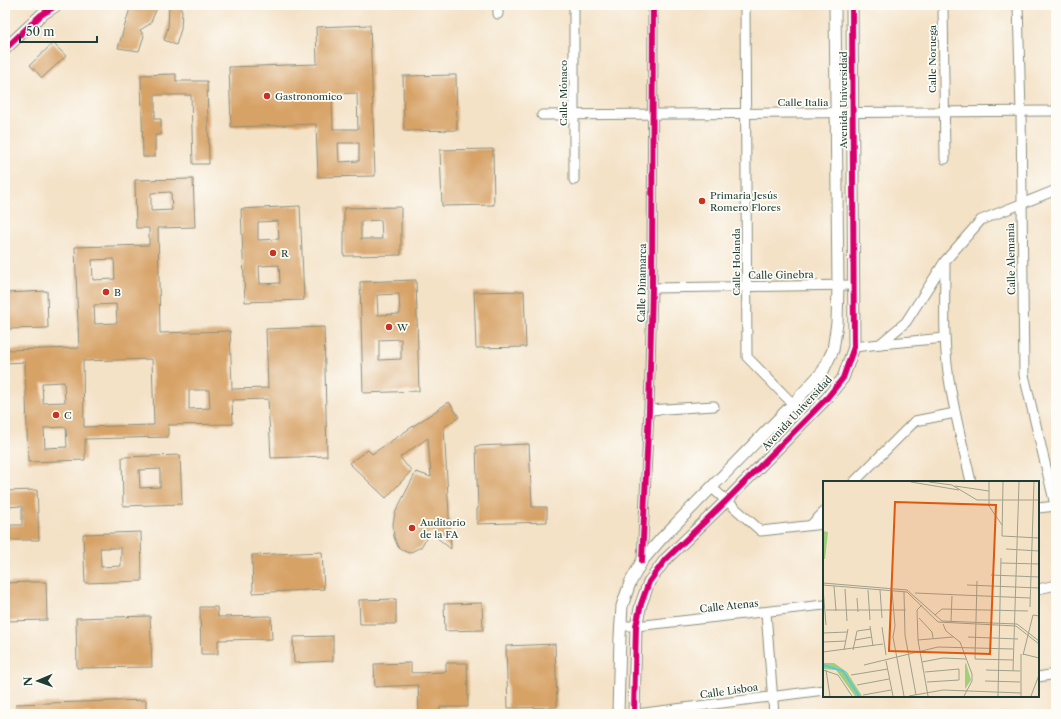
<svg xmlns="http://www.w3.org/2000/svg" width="1061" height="719" font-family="'Libre Caslon Text',serif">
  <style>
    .building { fill: #d7a266; fill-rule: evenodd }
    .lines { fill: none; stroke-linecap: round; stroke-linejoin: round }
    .minor-casing { stroke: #8a907e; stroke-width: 11 }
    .tertiary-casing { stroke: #8a907e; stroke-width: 13 }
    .minor { stroke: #fff; stroke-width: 9 }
    .tertiary { stroke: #fff; stroke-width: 11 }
    .cycleway-casing { stroke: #fdfcf7; stroke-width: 8 }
    .cycleway { stroke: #d6006c; stroke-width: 6 }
    .poi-dot { fill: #c8321e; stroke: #fdfcf7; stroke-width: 1.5 }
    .labels { text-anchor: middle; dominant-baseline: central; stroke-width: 3.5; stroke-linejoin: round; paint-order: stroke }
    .street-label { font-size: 10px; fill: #1f3d34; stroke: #fdfcf7 }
    .poi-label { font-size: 10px; fill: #1f3d34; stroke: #fdfcf7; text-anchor: start }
    .inset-river { fill: none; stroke: #5fc6dc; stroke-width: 2 }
    .inset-road { fill: none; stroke: #9fa08c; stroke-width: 1 }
    .view { fill: #de580e; fill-opacity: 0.15; stroke: #de580e; stroke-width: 2 }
    .inset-edge { fill: none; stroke: #1f3d34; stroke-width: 2 }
  </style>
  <rect width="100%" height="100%" fill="#fdfcf7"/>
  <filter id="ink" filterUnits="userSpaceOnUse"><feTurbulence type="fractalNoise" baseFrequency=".025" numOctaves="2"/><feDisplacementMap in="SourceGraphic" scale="8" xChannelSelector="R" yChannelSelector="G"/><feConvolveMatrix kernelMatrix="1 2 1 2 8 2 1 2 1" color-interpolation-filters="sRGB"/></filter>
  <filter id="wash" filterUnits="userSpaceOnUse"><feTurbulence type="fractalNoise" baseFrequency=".012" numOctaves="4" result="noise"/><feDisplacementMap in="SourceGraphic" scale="16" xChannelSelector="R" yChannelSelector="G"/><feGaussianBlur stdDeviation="0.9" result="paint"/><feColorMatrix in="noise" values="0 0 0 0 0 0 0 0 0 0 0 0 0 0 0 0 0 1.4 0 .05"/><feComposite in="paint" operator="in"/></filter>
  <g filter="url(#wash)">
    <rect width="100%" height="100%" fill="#f4e2c7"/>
    <g id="blocks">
      <g class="building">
        <polygon points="131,5 150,5 157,8 150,24 140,30 144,36 139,51 118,48"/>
        <polygon points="169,5 180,5 182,11 181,29 176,45 164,40 168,27"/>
        <path d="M370 25 375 176 318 177 316 124 231 127 229 67 317 64 316 27ZM357 93 358 129H333L332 94ZM338 143H359V161L339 162Z"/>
        <polygon points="53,43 66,56 42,78 30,65"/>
        <polygon points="176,74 176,81 207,81 209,164 193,164 191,95 155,95 155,119 161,119 161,135 155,135 155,157 143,157 141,75"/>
        <polygon points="456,75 457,130 404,131 403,76"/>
        <polygon points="493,149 494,205 442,206 440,150"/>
        <path d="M193 179 195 227 158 228 160 333 230 331 232 389 268 388 266 329 324 327 327 456 271 458 268 399 232 400 233 424 168 425V437L85 439V460L28 462 25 362 5 363V350L79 348 75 247 149 245V228H136L135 180ZM171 192 172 210 151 211V193ZM114 259 115 279 93 280 92 260ZM116 304 117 323 95 324 94 305ZM152 359 154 425 84 427 83 361ZM64 382 65 402 43 403 42 383ZM189 390H209L210 408 189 409ZM66 427 67 447 45 448 44 428Z"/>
        <path d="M300 206 304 300 245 302 241 209ZM278 221 279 239 258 240V222ZM279 265 280 283 260 284 259 266Z"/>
        <path d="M401 207V255L344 256V208ZM381 220 382 239H361V221Z"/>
        <path d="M416 280 419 391 363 393 360 282ZM399 294 400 314 378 315 377 295ZM401 339V359L379 360V340Z"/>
        <polygon points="47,291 48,328 7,329 6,293"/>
        <polygon points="524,291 526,347 476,348 474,292"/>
        <polygon points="449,402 459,417 444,427 451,549 430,532 421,547 409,553 404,551 398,547 394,537 393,524 395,513 416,472 431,477 428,438 400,457 406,465 412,470 386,498 349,463 368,450 372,454"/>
        <polygon points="529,444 532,507 547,507 547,522 477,524 477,509 478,509 476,446"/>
        <path d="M180 455 182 504 123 506 122 457ZM160 469V487L140 488 139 470Z"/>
        <polygon points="37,490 39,540 5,540 5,525 22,525 22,506 5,507 5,491"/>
        <path d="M141 532 142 581 85 583 83 534ZM100 548H121V566L101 567Z"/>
        <polygon points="322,552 324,589 253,593 252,555"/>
        <polygon points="32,582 46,582 47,620 5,621 5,583"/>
        <polygon points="396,599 396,624 360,624 359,600"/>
        <polygon points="482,603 483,630 445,631 444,604"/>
        <polygon points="200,607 217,607 218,617 271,616 272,639 218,640 218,654 201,654"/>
        <polygon points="150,616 152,667 77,668 76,618"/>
        <polygon points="333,636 333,661 294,663 293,637"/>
        <polygon points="555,644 557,707 508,708 506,646"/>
        <polygon points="411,663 411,673 446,672 446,663 467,663 468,707 440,707 440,714 419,714 418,685 375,687 374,664"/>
        <polygon points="146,700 146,714 16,714 16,704"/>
      </g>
    </g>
  </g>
  <g filter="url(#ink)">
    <use href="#blocks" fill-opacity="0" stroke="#8a907e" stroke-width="1"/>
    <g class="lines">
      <defs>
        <g id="minor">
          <polyline points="745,5 747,357 793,404"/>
          <polyline points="943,5 945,159"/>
          <polyline points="1018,5 1021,112 1024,375 1056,509"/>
          <polyline points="498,14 498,5"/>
          <polyline points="542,115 1056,111"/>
          <polyline points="574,180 574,5"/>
          <path d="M945 262C945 299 943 335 948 372 953 409 963 445 971 482"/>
          <polyline points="652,288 853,285"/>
          <polyline points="880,344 945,338"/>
          <polyline points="854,347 880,344 906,322 945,261 981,220 1056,190"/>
          <polyline points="649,410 714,406"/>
          <polyline points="854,482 915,421 955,413"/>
          <polyline points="711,487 761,531 824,524"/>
          <polyline points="1038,508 1056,506"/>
          <polyline points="811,525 824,512"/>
          <polyline points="642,561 649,410 652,288 653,5"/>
          <polyline points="1038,589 1056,585"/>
          <polyline points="766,613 774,714"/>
          <polyline points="620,626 636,626 824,605"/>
          <polyline points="1038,677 1056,674"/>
          <polyline points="637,714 824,690"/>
        </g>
        <g id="tertiary">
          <polyline points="5,49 41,15 57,5"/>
          <polyline points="618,714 620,637 622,606 630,583 642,561 661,539 793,404 823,371 833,350 837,323 838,285 835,5"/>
          <polyline points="634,714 636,626 641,604 649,582 665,560 726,501 827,398 843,378 854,347 852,5"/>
        </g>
      </defs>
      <use href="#minor" class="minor-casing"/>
      <use href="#tertiary" class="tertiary-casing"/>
      <use href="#minor" class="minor"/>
      <use href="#tertiary" class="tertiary"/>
      <defs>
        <g id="cycleway">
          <polyline points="5,49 41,15 57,5"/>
          <polyline points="642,561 649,410 652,288 653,5"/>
          <polyline points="634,714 636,626 641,604 649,582 665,560 726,501 827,398 843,378 854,347 852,5"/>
        </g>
      </defs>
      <use href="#cycleway" class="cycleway-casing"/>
      <use href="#cycleway" class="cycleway"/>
    </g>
  </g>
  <g class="poi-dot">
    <circle cx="267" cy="96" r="4"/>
    <circle cx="702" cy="201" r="4"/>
    <circle cx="273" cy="253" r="4"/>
    <circle cx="106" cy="292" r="4"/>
    <circle cx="389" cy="327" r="4"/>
    <circle cx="56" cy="415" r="4"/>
    <circle cx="412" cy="528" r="4"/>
  </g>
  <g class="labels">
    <g class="street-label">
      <text transform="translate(932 59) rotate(-90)">Calle Noruega</text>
      <text transform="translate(563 93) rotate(-90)">Calle Mónaco</text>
      <text transform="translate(843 100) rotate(-90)">Avenida Universidad</text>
      <text x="803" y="102">Calle Italia</text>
      <text transform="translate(1011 259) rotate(-91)">Calle Alemania</text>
      <text transform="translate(736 262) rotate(-90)">Calle Holanda</text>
      <text transform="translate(781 275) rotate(-1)">Calle Ginebra</text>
      <text transform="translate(642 283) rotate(-89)">Calle Dinamarca</text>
      <text transform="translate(797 413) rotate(-47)">Avenida Universidad</text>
      <text transform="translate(729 606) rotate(-6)">Calle Atenas</text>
      <text transform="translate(729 691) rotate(-8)">Calle Lisboa</text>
    </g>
    <g class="poi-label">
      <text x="275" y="96">Gastronomico</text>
      <text x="710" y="195">Primaria Jesús<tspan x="710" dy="12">Romero Flores</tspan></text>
      <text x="281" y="253">R</text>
      <text x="114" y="292">B</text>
      <text x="397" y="327">W</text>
      <text x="64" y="415">C</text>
      <text x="420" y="522">Auditorio<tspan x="420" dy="12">de la FA</tspan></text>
    </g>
  </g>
  <g transform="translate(823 481)">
    <rect width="216" height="216" fill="#f4e2c7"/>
    <path d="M0 50 5 51 2 78H0ZM0 182H11L24 191 39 215H32L13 189 0 188ZM143 182 148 199 142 208V183Z" fill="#a3ce7b"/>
    <path class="inset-river" d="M0 184 20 190 36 215"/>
    <path class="inset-road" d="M88 1 136 9M106 1 129 4 154 19H216M166 1V25L179 44M180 1 179 55 216 57M132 5 166 10M183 68 216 70M178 82 216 83M168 94 216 96M154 100 152 178 190 179M0 102 84 109 119 140 194 143 216 160M0 104 84 111 115 141 193 145 216 163M144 104 216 107M11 105 13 130M0 107 3 144M22 108 24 140M45 109 47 139M57 109 59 137M69 110 72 145 70 156 81 215M81 111 82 154 93 214M92 112 207 117M34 117 35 131M99 124 94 129 95 159 105 215M207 126 211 1M3 129H83M112 134 119 128 205 130M96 137 109 151 110 157M128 141 129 115M120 143 123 150 137 161 149 193V200L141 215M47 145 50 165M59 146 63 174M0 152 24 151M145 156 195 158M32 159 49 156M95 159 130 156M0 161 23 160M21 169 25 148M30 169 34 150 48 148M0 171 60 163M200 173 216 177M200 174 210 134 216 135M63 180 70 215M99 181 120 177 143 178M41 184 115 166 190 168M0 189 15 194 29 215M3 189 7 215M163 189 197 190M190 190 196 1M102 191 136 188V199L104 201M28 194 65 188M162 200 197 201M34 204 66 198M40 214 68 209M86 215 120 209 198 212M175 215 178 77M198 215V173M208 215 216 194"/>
    <path class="view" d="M72 21 173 24 167 173 66 170Z"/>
    <rect width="216" height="216" class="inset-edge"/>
  </g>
  <rect width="1061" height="719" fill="none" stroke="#fdfcf7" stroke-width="20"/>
  <g transform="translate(38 681) rotate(268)" stroke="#fdfcf7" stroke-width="3" paint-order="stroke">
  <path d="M0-3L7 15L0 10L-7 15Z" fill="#1f3d34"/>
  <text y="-6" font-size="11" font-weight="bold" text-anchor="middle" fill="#1f3d34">N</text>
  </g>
  <path d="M20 36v6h77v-6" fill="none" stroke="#1f3d34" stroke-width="2"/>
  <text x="26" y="36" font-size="12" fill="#1f3d34" stroke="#fdfcf7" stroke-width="3" paint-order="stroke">50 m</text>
</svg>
